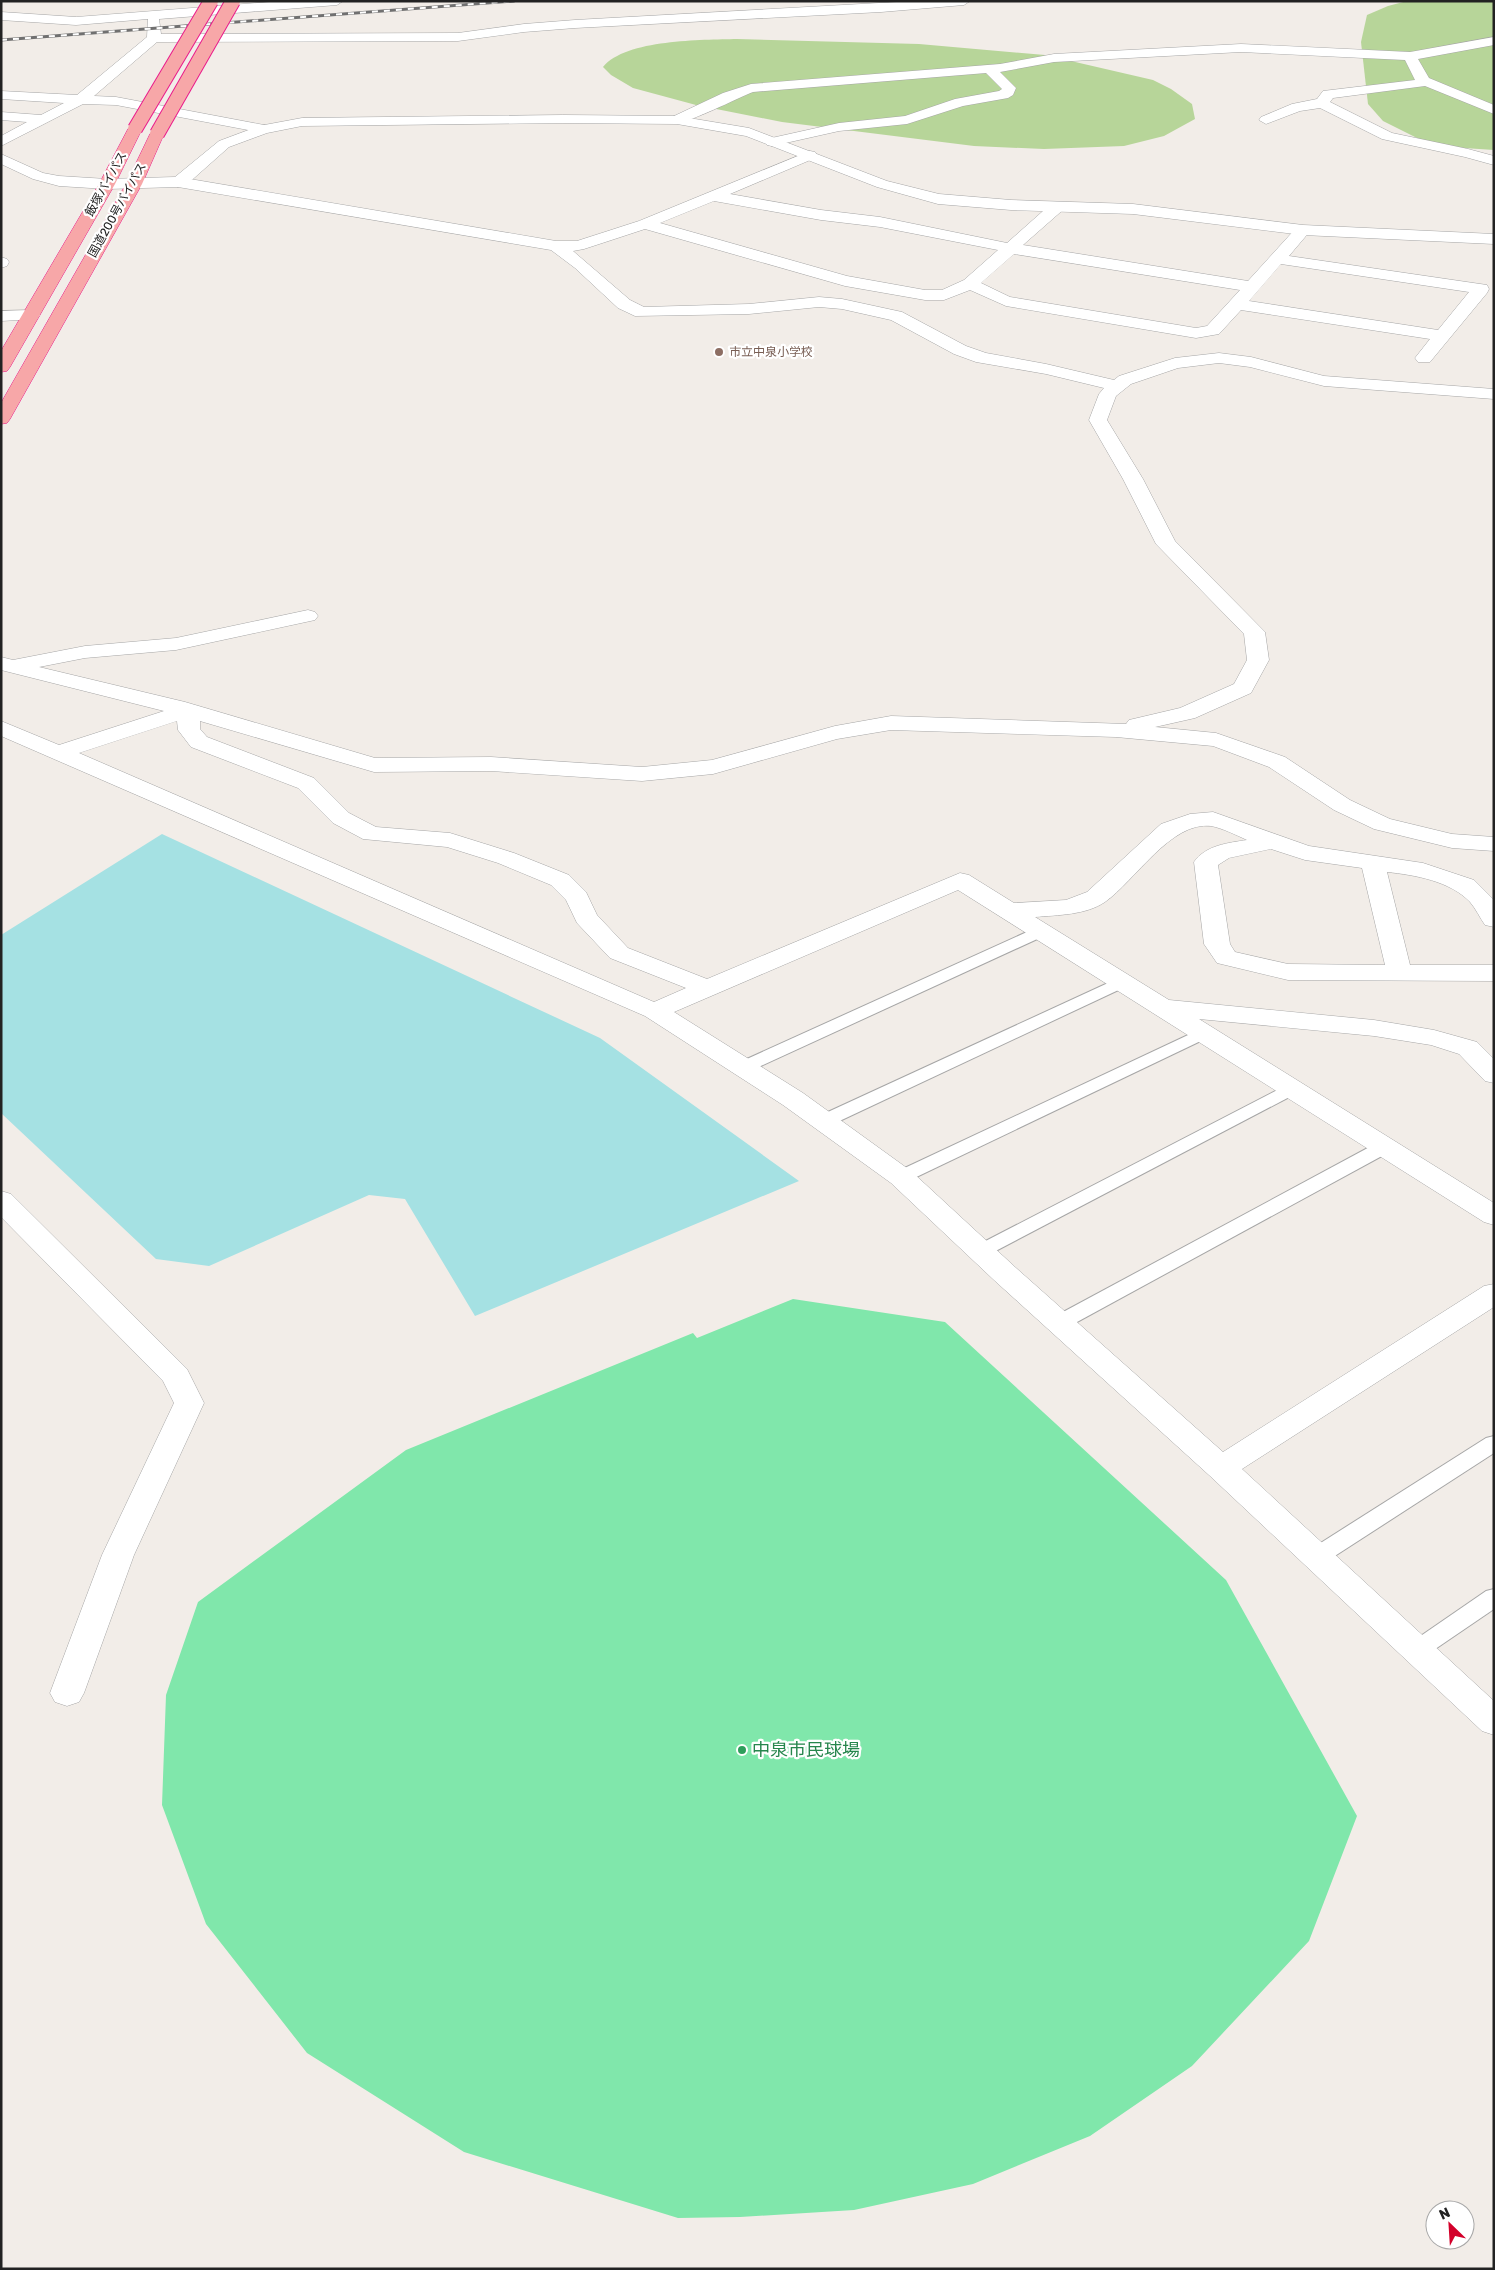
<svg xmlns="http://www.w3.org/2000/svg" width="1495" height="2270" font-family="Rubik,'Noto Sans JP',sans-serif">
  <style>
    .forest { fill: #b7d599 }
    .pitch { fill: #80e7ab }
    .water { fill: #a5e1e3 }
    .lines { fill: none; stroke-linecap: round; stroke-linejoin: round }
    .service-casing { stroke: #a6a6a6; stroke-width: 2 }
    .minor-casing { stroke: #a6a6a6; stroke-width: 1 }
    .tertiary-casing { stroke: #a6a6a6; stroke-width: 1 }
    .trunk-casing { stroke: #ea1b8b; stroke-width: 1 }
    .service { fill: #fff; fill-rule: evenodd }
    .minor { fill: #fff; fill-rule: evenodd }
    .tertiary { fill: #fff; fill-rule: evenodd }
    .trunk { fill: #f7a7a8; fill-rule: evenodd }
    .rail-casing { stroke: #707070; stroke-width: 3 }
    .rail { stroke: #fff; stroke-width: 2; stroke-dasharray: 6; stroke-linecap: butt }
    .trunk-bridge-casing { stroke: #ea1b8b; stroke-width: 16; stroke-linecap: butt }
    .trunk-bridge { stroke: #f7a7a8; stroke-width: 14 }
    .education-dot { fill: #8d6e63; stroke: #fff; stroke-width: 2 }
    .leisure-dot { fill: #2e9e5b; stroke: #fff; stroke-width: 2 }
    .labels { text-anchor: middle; dominant-baseline: central; stroke-width: 4.5; stroke-linejoin: round; paint-order: stroke }
    .far-street-label { font-size: 12px; fill: #222; stroke: #fff }
    .far-education-label { font-size: 12px; fill: #785e54; stroke: #fff; text-anchor: start }
    .near-leisure-label { font-size: 18px; fill: #27864d; stroke: #fff; text-anchor: start }
  </style>
  <rect width="100%" height="100%" fill="#f2ede8"/>
  <g class="forest">
    <polygon points="1407,1 1494,1 1494,150 1449,147 1427,143 1383,121 1368,104 1361,42 1367,15 1388,6"/>
    <path d="M737 39 919 44 1045 55 1153 80 1171 89 1192 104 1195 119 1164 136 1124 146 1044 149 974 146 782 122 696 105 633 88 611 75 603 67C626 39 702 40 737 39Z"/>
  </g>
  <polygon class="pitch" points="793,1299 945,1322 1226,1580 1357,1816 1309,1941 1192,2066 1090,2136 973,2184 854,2210 740,2217 678,2218 464,2152 307,2053 206,1924 162,1805 166,1695 198,1602 406,1450 693,1333 697,1338"/>
  <polygon class="water" points="162,834 600,1038 799,1181 475,1316 405,1199 369,1195 209,1266 156,1259 1,1113 1,935"/>
  <g class="lines">
    <defs>
      <g id="service">
        <polygon points="1040,926 1046,927 1048,931 1046,935 750,1071 744,1072 738,1071 735,1067 738,1063"/>
        <polygon points="1121,977 1127,978 1130,982 1127,986 831,1125 824,1127 817,1125 815,1121 817,1117"/>
        <polygon points="1203,1028 1209,1029 1212,1033 1209,1037 908,1181 901,1183 894,1181 891,1177 894,1173"/>
        <polygon points="1291,1083 1297,1085 1300,1089 1297,1093 988,1255 981,1257 974,1255 971,1251 974,1247"/>
        <polygon points="1384,1141 1391,1143 1393,1147 1391,1151 1066,1328 1059,1330 1052,1328 1049,1323 1052,1318 1377,1143"/>
        <polygon points="1494,1436 1494,1453 1324,1563 1316,1565 1308,1563 1305,1557 1308,1551 1486,1438"/>
        <polygon points="1494,1589 1494,1609 1425,1656 1417,1659 1409,1656 1405,1650 1409,1644 1486,1591"/>
      </g>
      <g id="minor">
        <polygon points="283,1 343,1 337,5 159,19 161,34 458,33 524,24 575,20 915,1 970,1 964,5 881,12 575,28 524,32 458,41 157,42 94,96 116,97 264,125 269,126 271,129 269,132 264,133 116,105 83,104 1,146 1,136 27,122 1,120 1,112 41,115 64,103 1,99 1,91 77,95 147,37 148,19 76,25 1,20 1,12 76,17"/>
        <path d="M1494 37V45L1418 59 1429 78 1494 105V114L1425 86 1333 98 1330 102 1392 133 1468 149 1494 156V165L1465 157 1382 139 1320 108 1300 111 1266 124 1259 120 1261 117 1292 104 1317 99 1323 91 1415 80 1405 60 1241 52 1054 62 1000 72 1016 88 1013 95 1008 98 963 106 907 124 839 131 772 146 767 145 765 142 767 139 839 123 905 116 955 99 999 91 1002 89 986 73 753 92C737 98 684 126 672 123L670 120 672 117 723 93 751 84 1000 64 1054 54 1241 44 1410 52Z"/>
        <path d="M810 151 815 152 817 155 815 158 730 194 821 210 880 217 1007 243 1052 203H1064L1066 206 1064 209 1023 245 1248 281 1297 227H1309L1311 230 1289 256 1487 285 1489 289 1487 293 1430 362H1418L1415 358 1430 339 1241 310 1219 334 1196 338 1006 306 970 290 944 300H925L845 286 645 229 584 249 573 251 630 300 644 307 749 304 819 297 842 299 902 312 966 346 986 353 1046 364 1114 380 1119 376 1175 358 1219 353 1251 357 1324 376 1494 389V399L1324 386 1250 367 1219 363 1178 368 1131 384 1116 396 1107 420 1143 479 1175 541 1265 632 1269 660 1251 693 1195 718 1155 727 1216 733 1285 757 1350 800 1390 819 1452 834 1494 837V851L1452 848 1374 829 1334 810 1269 767 1213 746 1116 737 891 730 837 739 713 774 642 781 491 771 374 772 200 721V729L207 737 314 778 349 813 376 827 450 833 514 853 569 875 586 892 597 915 628 948 707 979 960 873 969 875 1014 903 1066 900 1087 892 1161 824 1190 814 1213 812 1309 846 1423 863 1474 880 1494 900V927L1485 925C1480 918 1476 909 1470 902 1450 881 1415 875 1387 872L1410 965H1494V981L1288 980 1217 963 1204 944 1194 862C1206 845 1228 843 1247 840 1236 835 1222 828 1211 826 1171 821 1135 881 1105 902 1086 915 1058 915 1035 917L1169 1000 1374 1020 1434 1030 1477 1042 1494 1059V1083L1485 1081 1459 1054 1431 1045 1374 1036 1199 1019 1494 1203V1225L1484 1222 958 890 674 1012 803 1093 911 1171 1015 1267 1223 1452 1484 1286 1494 1284V1307L1242 1469 1494 1701V1735L1482 1731 1210 1476 995 1281 891 1183 783 1105 645 1016 1 736V721L59 745 164 711 1 670V657L13 660 85 646 176 638 308 610 315 612 318 616 315 620 176 650 85 658 39 667 185 702 375 758 491 757 642 767 712 760 835 726 891 716 1126 724 1129 720 1180 708 1234 684 1247 660 1244 634 1156 544 1123 479 1089 420 1099 394 1104 388 1046 374 976 362 954 354 891 320 842 309 819 307 749 314 635 316 618 308 575 268 551 250 178 187 173 185 170 182 173 179 178 177 556 241H577L639 221ZM714 201 821 220 880 227 998 250 964 280 942 290H925L847 276 660 223ZM1014 254 1240 290 1207 326 1196 328 1010 297 981 283ZM1281 264 1469 292 1438 330 1249 301ZM177 721 178 730 191 747 298 788 333 823 363 839 447 847 498 863 551 885 566 900 577 923 610 958 686 988 654 1002 79 753ZM1271 849 1305 860 1362 868 1385 965 1288 964 1235 952 1230 944 1218 865 1229 858Z"/>
        <polygon points="1,257 7,259 9,262 7,266 1,268"/>
        <polygon points="31,310 37,311 40,315 37,319 1,321 1,311"/>
        <polygon points="1,1191 11,1194 187,1369 204,1403 134,1555 84,1693 79,1702 67,1706 55,1702 50,1693 102,1555 174,1403 163,1381 1,1217"/>
      </g>
      <polygon id="tertiary" points="563,115 677,116 749,128 887,181 939,194 1011,200 1133,204 1303,225 1494,234 1494,244 1303,235 1133,214 1011,210 938,204 877,187 746,136 677,124 563,123 302,126 267,133 229,147 193,179 178,187 107,189 59,186 33,179 1,164 1,154 43,173 59,176 107,179 175,177 219,141 259,126 302,118"/>
      <g id="trunk">
        <polygon points="135,125 142,129 115,184 10,367 7,371 1,372 1,351 99,184 128,129"/>
        <polygon points="157,130 164,134 142,184 10,419 7,423 1,424 1,403 126,184 150,134"/>
      </g>
    </defs>
    <use href="#service" class="service-casing"/>
    <use href="#minor" class="minor-casing"/>
    <use href="#tertiary" class="tertiary-casing"/>
    <use href="#trunk" class="trunk-casing"/>
    <use href="#service" class="service"/>
    <use href="#minor" class="minor"/>
    <use href="#tertiary" class="tertiary"/>
    <use href="#trunk" class="trunk"/>
    <defs>
      <polyline id="rail" points="1,40 514,1"/>
    </defs>
    <use href="#rail" class="rail-casing"/>
    <use href="#rail" class="rail"/>
    <defs>
      <g id="trunk-bridge">
        <polyline points="135,129 211,1"/>
        <polyline points="157,134 233,1"/>
      </g>
    </defs>
    <use href="#trunk-bridge" class="trunk-bridge-casing"/>
    <use href="#trunk-bridge" class="trunk-bridge"/>
  </g>
  <circle class="education-dot" cx="719" cy="352" r="5"/>
  <circle class="leisure-dot" cx="742" cy="1750" r="5"/>
  <g class="labels">
    <g class="far-street-label">
      <text transform="translate(106 184) rotate(-61)">飯塚バイパス</text>
      <text transform="translate(117 210) rotate(-61)">国道200号バイパス</text>
    </g>
    <g class="far-education-label">
      <text x="729" y="352">市立中泉小学校</text>
    </g>
    <g class="near-leisure-label">
      <text x="752" y="1750">中泉市民球場</text>
    </g>
  </g>
  <rect width="1495" height="2270" fill="none" stroke="#222222" stroke-width="5"/>
  <g transform="translate(1450 2225) rotate(335)"><circle r="24" fill="#ffffff" stroke="#a7a7a7"/>
  <path d="M0-4L9 19L0 12L-9 19Z" fill="#d3002a"/>
  <text y="-8" font-size="14" font-weight="bold" text-anchor="middle" fill="#222222">N</text>
  </g>
</svg>
